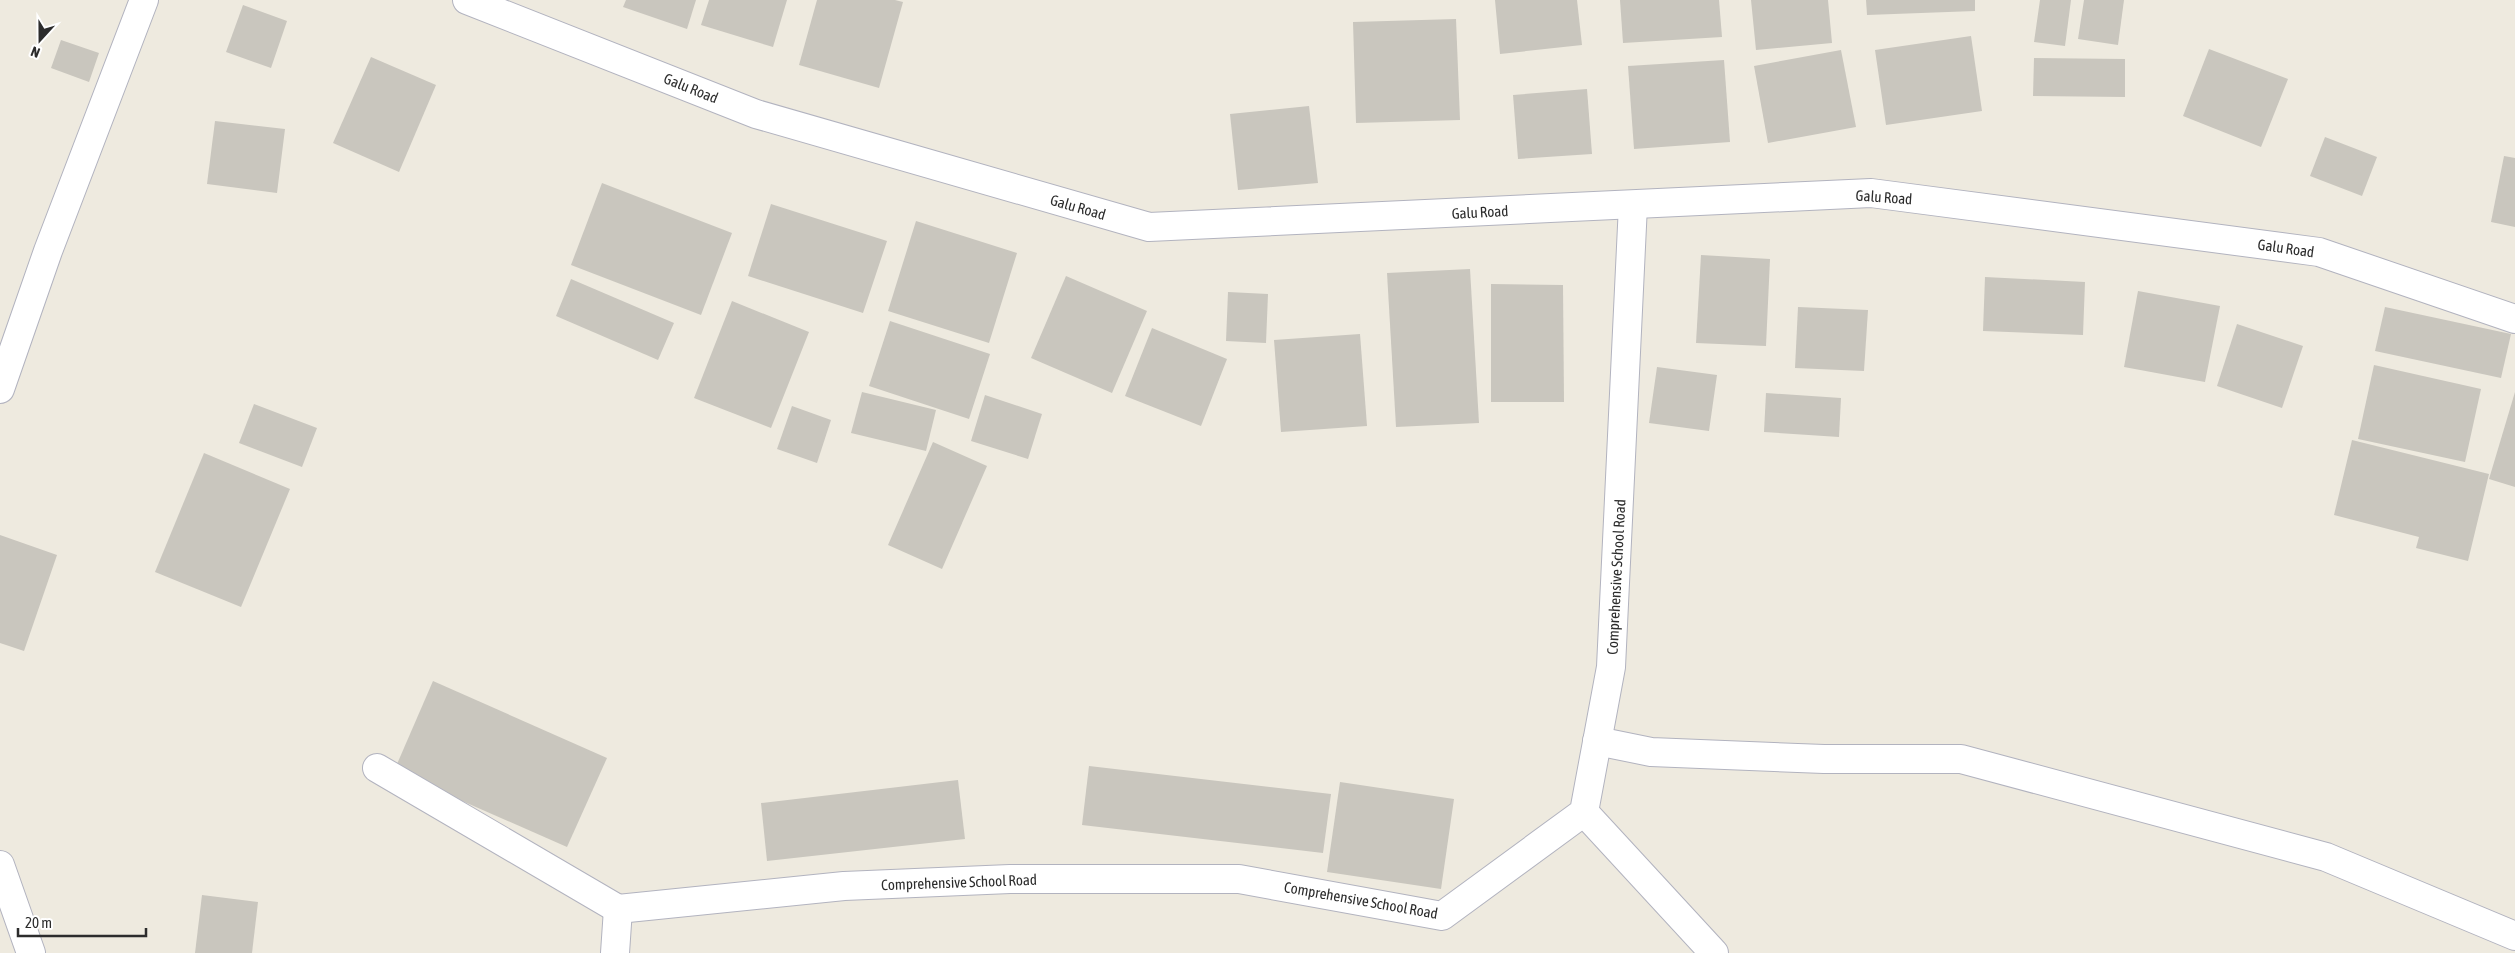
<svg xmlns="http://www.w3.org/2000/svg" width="2515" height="953" font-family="'Asap Condensed',sans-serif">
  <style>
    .building { fill: #c9c6be }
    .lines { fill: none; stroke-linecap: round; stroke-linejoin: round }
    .minor-casing { stroke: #b2b3bf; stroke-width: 30 }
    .minor { stroke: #fff; stroke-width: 28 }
    .labels { text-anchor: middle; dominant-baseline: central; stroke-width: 5; stroke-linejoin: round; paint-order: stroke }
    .street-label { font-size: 15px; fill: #2c2c2c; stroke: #fff }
  </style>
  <rect width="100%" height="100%" fill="#eeeadf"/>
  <g class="building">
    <polygon points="626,0 696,0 687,29 623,7"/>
    <polygon points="709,0 787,0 773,47 701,25"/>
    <polygon points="817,0 895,0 903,2 879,88 799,65"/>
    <polygon points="1495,0 1577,0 1582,45 1500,54"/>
    <polygon points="1620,0 1719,0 1722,37 1623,43"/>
    <polygon points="1751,0 1828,0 1832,43 1756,50"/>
    <polygon points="1866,0 1975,0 1975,11 1867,15"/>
    <polygon points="2040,0 2071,0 2065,46 2034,42"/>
    <polygon points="2084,0 2124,0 2118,45 2078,39"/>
    <polygon points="243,5 287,21 271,68 226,52"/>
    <polygon points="1456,19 1460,120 1356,123 1353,22"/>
    <polygon points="1971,36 1982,111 1886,125 1875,50"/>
    <polygon points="61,40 99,53 89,82 51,68"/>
    <polygon points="2209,49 2288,79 2261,147 2183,116"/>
    <polygon points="1841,50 1856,127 1768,143 1754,66"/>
    <polygon points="371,57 436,85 399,172 333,143"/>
    <polygon points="2034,58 2125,59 2125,97 2033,96"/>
    <polygon points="1724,60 1730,142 1634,149 1628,66"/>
    <polygon points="1587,89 1592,154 1518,159 1513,95"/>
    <polygon points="1309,106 1318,183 1238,190 1230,114"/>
    <polygon points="215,121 285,129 277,193 207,184"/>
    <polygon points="2325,137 2377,157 2362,196 2310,176"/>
    <polygon points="2504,156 2515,158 2515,227 2491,222"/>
    <polygon points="602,183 732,233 701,315 571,265"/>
    <polygon points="771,204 887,241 863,313 748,276"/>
    <polygon points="916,221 1017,253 989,343 888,311"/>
    <polygon points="1701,255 1770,259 1766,346 1696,343"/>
    <polygon points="1470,269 1479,423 1396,427 1387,273"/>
    <polygon points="1066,276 1147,311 1112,393 1031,358"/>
    <polygon points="1985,277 2085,282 2083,335 1983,331"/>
    <polygon points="571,279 674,323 658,360 556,316"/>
    <polygon points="1491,284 1563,285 1564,402 1491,402"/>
    <polygon points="2138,291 2220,306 2205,382 2124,367"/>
    <polygon points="1228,292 1268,294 1266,343 1226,341"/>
    <polygon points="732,301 809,332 771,428 694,398"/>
    <polygon points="1798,307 1868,310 1864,371 1795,368"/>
    <polygon points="2385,307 2511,334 2501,378 2375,351"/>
    <polygon points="890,321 990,354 969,419 869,386"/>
    <polygon points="2237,324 2303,346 2282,408 2217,386"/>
    <polygon points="1152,328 1227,359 1201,426 1125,396"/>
    <polygon points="1360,334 1367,426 1281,432 1274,340"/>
    <polygon points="2374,365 2481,389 2465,462 2358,439"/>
    <polygon points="1657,367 1717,375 1709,431 1649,423"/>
    <polygon points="862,392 936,410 926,451 851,433"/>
    <polygon points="2515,392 2515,487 2489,479"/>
    <polygon points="1766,393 1841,398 1839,437 1764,432"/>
    <polygon points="985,395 1042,414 1028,459 971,441"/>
    <polygon points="254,404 317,428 302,467 239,443"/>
    <polygon points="792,406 831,420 817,463 777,449"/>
    <polygon points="2352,440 2489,474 2468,561 2416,548 2419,537 2334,515"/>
    <polygon points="933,442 987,466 942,569 888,545"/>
    <polygon points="204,453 290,489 241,607 155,572"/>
    <polygon points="0,535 57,555 24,651 0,643"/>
    <polygon points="433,681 607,758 567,847 394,771"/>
    <polygon points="1089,766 1331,794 1323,853 1082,825"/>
    <polygon points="958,780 965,839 767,861 761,803"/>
    <polygon points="1340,782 1454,799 1441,889 1327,872"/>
    <polygon points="202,895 258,902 252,953 195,953"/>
  </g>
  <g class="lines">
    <defs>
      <g id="minor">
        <polyline points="467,0 756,114 1149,227 1871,193 2319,252 2515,319"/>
        <polyline points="0,389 48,251 144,0"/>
        <polyline points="1597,741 1651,752 1824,759 1961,759 2326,857 2515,936"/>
        <polyline points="377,768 618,909"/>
        <polyline points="1584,812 1714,953"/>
        <polyline points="0,865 31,953"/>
        <polyline points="618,909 844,886 1010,879 1239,879 1442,916 1584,812 1611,667 1633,205"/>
        <polyline points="615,953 618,909"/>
      </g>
    </defs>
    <use href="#minor" class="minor-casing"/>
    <use href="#minor" class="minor"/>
  </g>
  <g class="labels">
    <g class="street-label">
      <text transform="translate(691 88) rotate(22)">Galu Road</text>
      <text transform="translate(1884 197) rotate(4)">Galu Road</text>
      <text transform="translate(1078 207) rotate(16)">Galu Road</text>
      <text transform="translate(1480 212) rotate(-3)">Galu Road</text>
      <text transform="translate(2286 248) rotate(8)">Galu Road</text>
      <text transform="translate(1616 577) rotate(-87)">Comprehensive School Road</text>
      <text transform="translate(959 882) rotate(-2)">Comprehensive School Road</text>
      <text transform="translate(1361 900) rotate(10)">Comprehensive School Road</text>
    </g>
  </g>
  <g transform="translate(40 40) rotate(201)" stroke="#ffffff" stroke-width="4" paint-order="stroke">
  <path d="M0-4L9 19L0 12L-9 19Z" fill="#2c2c2c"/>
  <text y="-8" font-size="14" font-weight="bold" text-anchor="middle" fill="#2c2c2c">N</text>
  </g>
  <path d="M18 928v8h128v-8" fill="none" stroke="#2c2c2c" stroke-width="2.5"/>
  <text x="25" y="928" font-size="15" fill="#2c2c2c" stroke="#ffffff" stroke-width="4" paint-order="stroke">20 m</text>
</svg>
